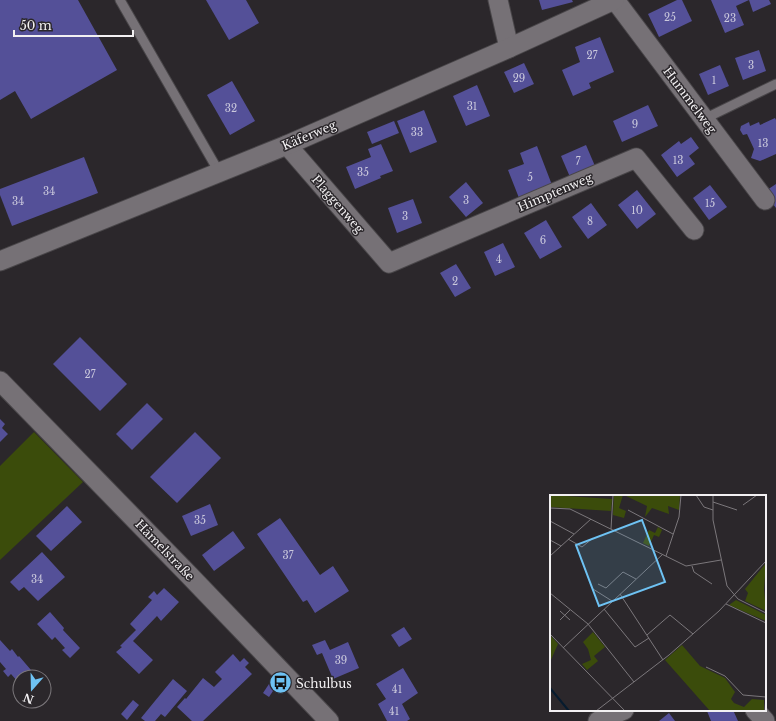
<svg xmlns="http://www.w3.org/2000/svg" width="776" height="721" font-family="'Libre Baskerville',serif">
  <style>
    .green { fill: #3b4c0b }
    .building { fill: #545098 }
    .lines { fill: none; stroke-linecap: round; stroke-linejoin: round }
    .lane-casing { stroke: #494649; stroke-width: 11 }
    .street-casing { stroke: #494649; stroke-width: 21 }
    .lane { stroke: #767176; stroke-width: 9 }
    .street { stroke: #767176; stroke-width: 19 }
    .labels { text-anchor: middle; dominant-baseline: central; stroke-width: 3; stroke-linejoin: round; paint-order: stroke }
    .number-label { font-size: 10px; fill: #cac8dc }
    .street-label { font-size: 12px; fill: #f2f0f2; stroke: #2b272b }
    .poi-label { font-size: 12px; fill: #f2f0f2; stroke: #2b272b; text-anchor: start }
    .inset-river { fill: none; stroke: #061b2e; stroke-width: 2 }
    .inset-road { fill: none; stroke: #7b777b; stroke-width: 1 }
    .view { fill: #6ec2f3; fill-opacity: 0.15; stroke: #6ec2f3; stroke-width: 2 }
    .inset-edge { fill: none; stroke: #f2f0f2; stroke-width: 2 }
  </style>
  <rect width="100%" height="100%" fill="#2b272b"/>
  <polygon class="green" points="34,432 83,482 0,560 0,466"/>
  <g class="building">
    <polygon points="0,0 78,0 117,70 31,119 15,91 0,100"/>
    <polygon points="206,0 246,0 259,23 229,40"/>
    <polygon points="539,0 572,0 573,2 542,10"/>
    <polygon points="677,0 682,0 692,21 659,37 648,14"/>
    <polygon points="711,0 769,0 771,4 753,12 749,0 736,6 744,25 725,33"/>
    <polygon points="600,37 614,72 589,83 591,88 573,96 562,70 580,62 575,47"/>
    <polygon points="759,50 766,71 743,80 735,58"/>
    <polygon points="524,63 534,84 514,93 504,72"/>
    <polygon points="720,65 729,86 708,95 699,74"/>
    <polygon points="232,81 255,121 230,135 207,95"/>
    <polygon points="477,85 490,116 466,126 453,96"/>
    <polygon points="648,105 658,126 622,142 613,121"/>
    <polygon points="424,110 437,142 410,153 397,121"/>
    <polygon points="775,118 776,120 776,154 760,161 751,158 754,149 747,134 743,135 740,130 741,126 749,122 750,126 759,122 760,125"/>
    <polygon points="394,121 399,133 372,144 367,132"/>
    <polygon points="691,137 699,148 689,156 695,164 677,177 661,155 679,141 681,144"/>
    <polygon points="381,144 393,171 380,176 381,178 355,189 346,167 371,157 368,149"/>
    <polygon points="586,145 595,166 570,177 561,156"/>
    <polygon points="537,146 552,185 519,198 508,170 524,164 520,153"/>
    <polygon points="84,157 98,193 12,226 0,195 0,189"/>
    <polygon points="466,182 483,203 466,217 449,197"/>
    <polygon points="776,184 776,208 764,192"/>
    <polygon points="710,185 727,207 709,220 693,198"/>
    <polygon points="637,190 656,214 637,229 618,205"/>
    <polygon points="413,199 422,223 397,233 388,208"/>
    <polygon points="591,203 607,225 588,239 572,217"/>
    <polygon points="546,220 562,247 540,259 524,233"/>
    <polygon points="503,243 515,267 495,276 484,252"/>
    <polygon points="456,264 471,288 455,297 440,273"/>
    <polygon points="80,337 127,384 100,411 53,364"/>
    <polygon points="147,403 163,419 132,450 116,434"/>
    <polygon points="0,419 5,424 2,428 8,434 0,442"/>
    <polygon points="195,432 221,458 177,503 150,477"/>
    <polygon points="210,504 218,525 191,536 182,516"/>
    <polygon points="67,506 82,522 51,551 36,536"/>
    <polygon points="280,518 320,575 333,566 349,591 315,613 307,600 303,602 257,534"/>
    <polygon points="233,531 245,548 214,571 202,555"/>
    <polygon points="42,552 65,577 38,601 24,587 19,591 10,582"/>
    <polygon points="164,588 179,602 161,621 157,616 133,641 153,660 139,674 116,652 122,647 120,646 136,630 130,624 152,600 148,597 154,591 157,595"/>
    <polygon points="50,612 64,628 63,630 80,648 70,658 62,650 65,648 55,637 52,640 37,624"/>
    <polygon points="404,627 412,639 399,647 391,635"/>
    <polygon points="0,640 10,651 12,649 18,657 19,656 31,670 23,677 20,677 20,680 18,682 11,674 8,677 3,671 6,669 0,662"/>
    <polygon points="325,640 330,650 348,642 359,668 333,679 322,653 317,655 312,645"/>
    <polygon points="233,654 240,662 244,658 249,663 245,667 252,674 203,721 192,721 177,707 185,698 186,699 203,678 214,687 222,679 215,672"/>
    <polygon points="403,668 418,693 402,704 410,719 407,721 387,721 378,704 386,699 376,684"/>
    <polygon points="173,679 187,691 165,717 161,714 155,721 145,721 141,718"/>
    <polygon points="269,684 275,688 269,697 263,693"/>
    <polygon points="133,700 139,705 127,720 121,714"/>
    <polygon points="711,710 733,710 738,721 711,721 707,711"/>
    <polygon points="669,713 675,721 659,721"/>
  </g>
  <g class="lines">
    <defs>
      <g id="lane">
        <polyline points="120,0 219,172"/>
        <polyline points="704,119 776,84"/>
      </g>
      <g id="street">
        <polyline points="498,0 509,48"/>
        <polyline points="615,0 765,200"/>
        <polyline points="287,145 389,263 636,158 694,230"/>
        <polyline points="0,261 287,145 509,48 614,0"/>
        <polyline points="0,381 190,576 329,721"/>
        <polyline points="755,710 765,721"/>
        <polyline points="598,721 624,710"/>
      </g>
    </defs>
    <use href="#lane" class="lane-casing"/>
    <use href="#street" class="street-casing"/>
    <use href="#lane" class="lane"/>
    <use href="#street" class="street"/>
  </g>
  <defs>
    <symbol id="bus-disc" viewBox="-11 -11 22 22"><circle r="9.5" fill="#6ec2f3" stroke="#2b272b"/><path d="M-5-6H5V4H4V6H2V4H-2V6H-4V4H-5ZM-3.5-4V0h7V-4ZM-3.5 1.2v1.5H-2V1.2ZM2 1.2v1.5H3.5V1.2Z" fill="#111"/></symbol>
  </defs>
  <g fill-rule="evenodd">
    <use href="#bus-disc" x="268" y="670" width="25" height="25"/>
  </g>
  <g class="labels">
    <g class="number-label">
      <text x="670" y="17">25</text>
      <text x="730" y="18">23</text>
      <text x="592" y="55">27</text>
      <text x="751" y="65">3</text>
      <text x="519" y="78">29</text>
      <text x="714" y="80">1</text>
      <text x="472" y="106">31</text>
      <text x="231" y="108">32</text>
      <text x="635" y="124">9</text>
      <text x="417" y="132">33</text>
      <text x="763" y="143">13</text>
      <text x="678" y="160">13</text>
      <text x="578" y="161">7</text>
      <text x="363" y="172">35</text>
      <text x="530" y="177">5</text>
      <text x="49" y="191">34</text>
      <text x="466" y="200">3</text>
      <text x="18" y="201">34</text>
      <text x="710" y="203">15</text>
      <text x="637" y="210">10</text>
      <text x="405" y="216">3</text>
      <text x="590" y="221">8</text>
      <text x="543" y="240">6</text>
      <text x="499" y="259">4</text>
      <text x="455" y="281">2</text>
      <text x="90" y="374">27</text>
      <text x="200" y="520">35</text>
      <text x="288" y="555">37</text>
      <text x="37" y="579">34</text>
      <text x="341" y="660">39</text>
      <text x="397" y="689">41</text>
      <text x="394" y="711">41</text>
    </g>
    <g class="street-label">
      <text transform="translate(690 100) rotate(53)">Hummelweg</text>
      <text transform="translate(309 135) rotate(-23)">Käferweg</text>
      <text transform="translate(555 192) rotate(-23)">Himptenweg</text>
      <text transform="translate(338 204) rotate(49)">Plaggenweg</text>
      <text transform="translate(165 550) rotate(46)">Hämelstraße</text>
    </g>
    <g class="poi-label">
      <text x="296" y="683">Schulbus</text>
    </g>
  </g>
  <g transform="translate(550 495)">
    <rect width="216" height="216" fill="#2b272b"/>
    <path d="M0 0 62 4 61 16 0 12ZM64 0H73L69 13 76 16 74 23 63 20ZM74 0H130L129 15 118 11 119 19 102 13 95 22 97 11ZM108 32 112 35 109 42 104 40 99 51 93 48 99 35 105 38ZM216 68 214 94 216 116 195 106 198 98 195 94ZM186 105 216 120V126L179 110ZM43 137 55 152 44 161 48 166 37 175 32 169 41 165 38 154 33 147ZM0 140 8 149 0 167ZM132 150 150 171 175 183 185 197 181 204 184 208 194 212 202 204 214 205V216H160L115 165Z" fill="#3b4c0b"/>
    <path class="inset-river" d="M0 193 19 216"/>
    <path class="inset-road" d="M146 0 154 12 163 15M163 0V25L177 91 188 104 216 118M163 7 187 15M193 10 207 0M0 13 20 14 136 71 171 65M78 15 123 39M0 26 24 39M61 34 63 0M18 44 32 52 43 43M0 45 11 51M0 61 41 24M116 61 129 22 131 0M142 71 144 77 162 89M48 89 56 93 73 77 86 84M43 94 62 106M0 98 38 129 84 187M70 99 113 165M176 109 216 128M54 114 85 152 99 143M10 116 20 125M10 125 20 115M0 139 75 216M97 140 120 120 143 139M13 153 113 59M156 172 175 181 193 200 216 202M46 216 119 160 169 116 216 66M215 216 216 199"/>
    <path class="view" d="M92 25 115 87 49 111 26 50Z"/>
    <rect width="216" height="216" class="inset-edge"/>
  </g>
  <g transform="translate(32 689) rotate(200)"><circle r="19" fill="#2b272b" stroke="#7b777b"/>
  <path d="M0-3L7 15L0 10L-7 15Z" fill="#6ec2f3"/>
  <text y="-6" font-size="11" font-weight="bold" text-anchor="middle" fill="#f2f0f2">N</text>
  </g>
  <path d="M14 30v6h119v-6" fill="none" stroke="#f2f0f2" stroke-width="2"/>
  <text x="20" y="30" font-size="12" fill="#f2f0f2" stroke="#2b272b" stroke-width="3" paint-order="stroke">50 m</text>
</svg>
